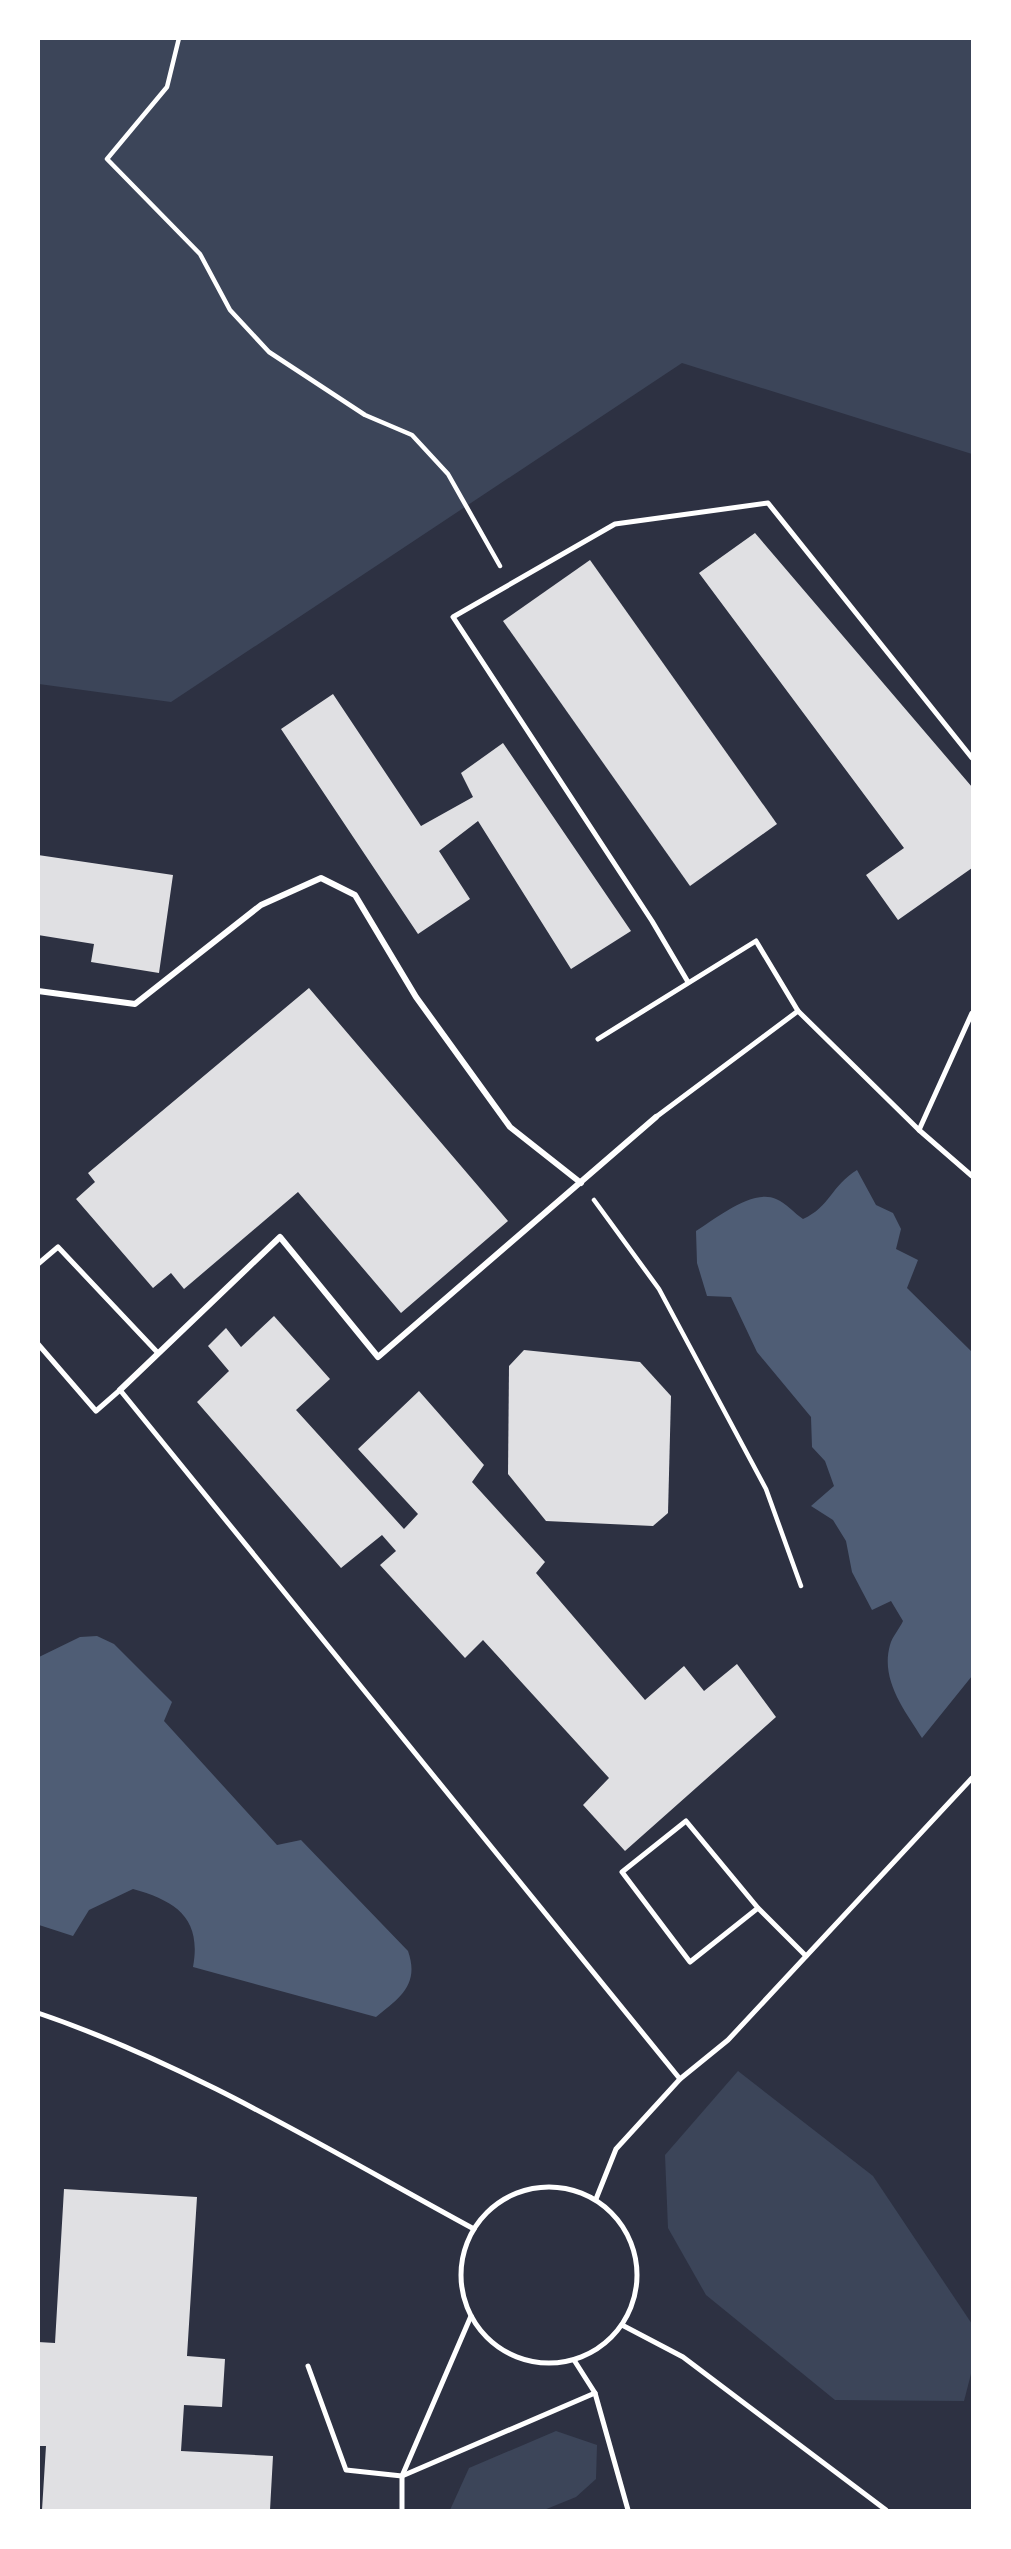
<svg xmlns="http://www.w3.org/2000/svg" width="1011" height="2549" font-family="'Work Sans',sans-serif">
  <style>
    .green { fill: #3c4559 }
    .water { fill: #4f5d75 }
    .building { fill: #e0e0e3 }
    .lines { fill: none; stroke-linecap: round; stroke-linejoin: round }
    .path { stroke: #fff; stroke-width: 4.5 }
    .service { stroke: #fff; stroke-width: 5 }
    .pedestrian { stroke: #fff; stroke-width: 6 }
  </style>
  <rect width="100%" height="100%" fill="#2d3142"/>
  <g class="green">
    <polygon points="39,39 972,39 972,454 682,363 171,702 39,684"/>
    <polygon points="738,2071 873,2176 972,2324 972,2370 964,2401 835,2400 706,2295 668,2228 665,2155"/>
    <polygon points="556,2431 597,2445 596,2479 576,2497 544,2510 450,2510 469,2468"/>
  </g>
  <g class="water">
    <path d="M857 1170 876 1205 893 1213 901 1229 896 1249 918 1260 907 1288 972 1352V1676L922 1738C905 1711 880 1680 890 1645 892 1637 900 1628 903 1621L891 1601 872 1610 852 1572 846 1541 833 1520 811 1506 834 1486 825 1461 812 1447 811 1417 757 1352 731 1297 707 1296 697 1263 696 1231C715 1219 753 1188 776 1199 786 1203 794 1213 803 1219 830 1207 831 1186 857 1170Z"/>
    <path d="M97 1636 114 1644 172 1702 164 1721 277 1845 301 1840 408 1951C420 1985 399 1998 376 2017L193 1967C202 1918 176 1901 133 1889L89 1910 73 1936 39 1925V1657L80 1637Z"/>
  </g>
  <g class="building">
    <polygon points="755,533 972,787 972,868 898,920 866,875 904,848 699,573"/>
    <polygon points="590,560 777,824 690,886 503,621"/>
    <polygon points="333,694 421,826 473,797 461,773 503,743 631,931 571,969 478,821 439,851 470,899 418,934 281,729"/>
    <polygon points="38,855 173,875 159,973 91,962 94,944 38,935"/>
    <polygon points="309,988 508,1221 401,1313 298,1192 184,1289 171,1273 153,1288 76,1199 95,1182 88,1173"/>
    <polygon points="274,1316 330,1379 296,1410 404,1529 418,1514 358,1449 419,1391 484,1465 472,1482 545,1562 536,1573 645,1700 684,1666 704,1691 737,1664 776,1717 625,1851 583,1805 609,1778 483,1640 465,1658 380,1565 396,1551 382,1535 341,1568 197,1402 229,1371 208,1346 226,1328 241,1347"/>
    <polygon points="524,1350 640,1362 671,1396 668,1513 653,1526 546,1521 508,1474 509,1366"/>
    <polygon points="64,2189 197,2197 187,2356 225,2359 222,2407 184,2405 181,2451 273,2456 270,2510 42,2510 46,2446 38,2446 38,2342 55,2343"/>
  </g>
  <g class="lines">
    <g class="path">
      <polyline points="179,38 167,87 107,159 200,254 230,310 269,352 365,415 412,435 448,474 500,566"/>
      <polyline points="594,1200 659,1289 766,1489 801,1586"/>
    </g>
    <g class="service">
      <polyline points="688,982 652,921 453,617 615,524 768,503 972,758"/>
      <polyline points="972,1013 919,1130 972,1176"/>
      <polyline points="598,1039 756,941 798,1011 919,1130"/>
      <polyline points="656,1117 798,1011"/>
      <polyline points="38,1264 58,1247 158,1353"/>
      <polyline points="38,1344 96,1411 120,1390 680,2079"/>
      <polyline points="758,1908 690,1962 622,1872 686,1821 758,1908 806,1956"/>
      <path d="M38 2013C191 2065 332 2152 474 2229"/>
      <circle cx="549" cy="2275" r="88"/>
      <polyline points="596,2199 616,2149 680,2079 728,2040 972,1778"/>
      <polyline points="622,2325 683,2357 886,2510"/>
      <polyline points="574,2360 595,2393 628,2510"/>
      <polyline points="308,2366 346,2470 402,2476 595,2393"/>
      <polyline points="402,2510 402,2476 471,2316"/>
    </g>
    <g class="pedestrian">
      <polyline points="38,991 135,1004 261,905 321,878 355,895 416,997 510,1127 581,1183"/>
      <polyline points="120,1390 280,1237 378,1357 656,1117"/>
    </g>
  </g>
  <rect width="1011" height="2549" fill="none" stroke="#ffffff" stroke-width="80"/>
</svg>
